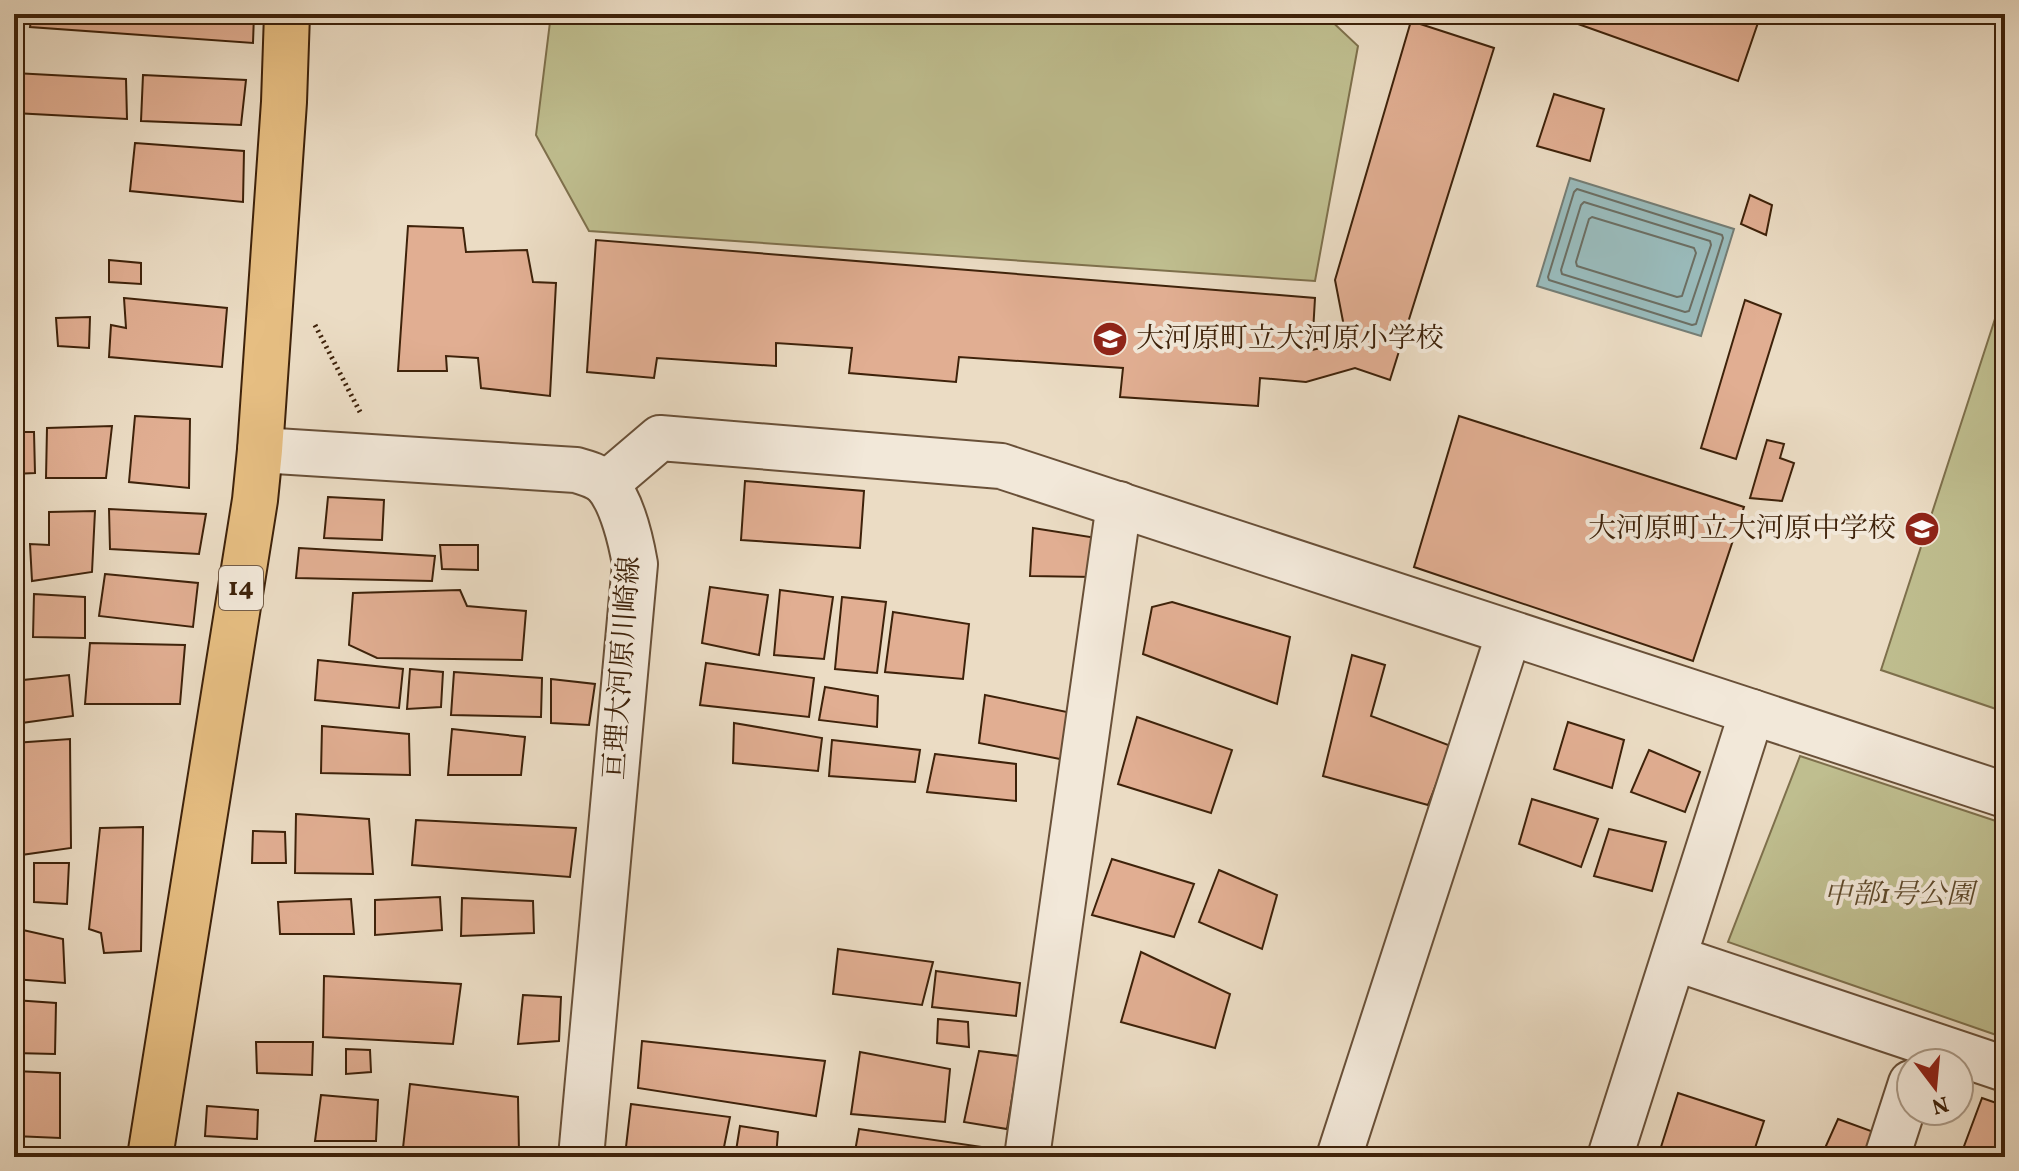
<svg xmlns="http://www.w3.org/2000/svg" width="2019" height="1171" font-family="Vollkorn,'Noto Serif JP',serif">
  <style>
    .green { fill: #bfbe8f; stroke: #7e704c; stroke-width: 2 }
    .water { fill: #99baba; stroke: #757d74; stroke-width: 2 }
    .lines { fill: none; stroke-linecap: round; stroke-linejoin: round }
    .shore { stroke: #6c6e62; stroke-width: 2 }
    .building { fill: #e1ae92; stroke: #3e220a; stroke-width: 2 }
    .minor-casing { stroke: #695038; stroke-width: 48 }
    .tertiary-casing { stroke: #695038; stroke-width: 48 }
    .primary-casing { stroke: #3e220a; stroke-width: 48 }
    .path { stroke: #3e220a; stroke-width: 5; stroke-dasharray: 2 4; stroke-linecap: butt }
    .minor { stroke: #f2e8d9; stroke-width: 44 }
    .tertiary { stroke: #f2e8d9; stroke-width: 44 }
    .primary { stroke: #e6be82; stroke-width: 44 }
    .labels { text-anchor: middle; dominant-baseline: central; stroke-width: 8; stroke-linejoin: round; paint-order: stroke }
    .shield { fill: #f2e8d9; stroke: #745d48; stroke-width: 2 }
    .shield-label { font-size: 26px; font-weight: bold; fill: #3e220a }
    .poi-label { font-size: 28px; fill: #3e220a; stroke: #f2e8d9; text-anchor: start }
    .street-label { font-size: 28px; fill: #3e220a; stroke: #f2e8d9 }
    .park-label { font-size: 28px; font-style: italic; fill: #5e492b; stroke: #f2e8d9 }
  </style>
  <rect width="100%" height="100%" fill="#ebdcc4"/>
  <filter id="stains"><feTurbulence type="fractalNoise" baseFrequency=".0025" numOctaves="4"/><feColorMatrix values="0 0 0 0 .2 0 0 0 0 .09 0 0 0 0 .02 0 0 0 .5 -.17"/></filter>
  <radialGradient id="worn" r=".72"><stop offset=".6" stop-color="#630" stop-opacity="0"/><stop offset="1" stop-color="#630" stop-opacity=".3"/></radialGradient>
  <g class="green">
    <polygon points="551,14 1324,14 1358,46 1315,281 589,231 536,135"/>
    <polygon points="2005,288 2005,712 1881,670"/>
    <polygon points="1800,756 2005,824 2005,1038 1728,942"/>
  </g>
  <polygon class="water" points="1570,178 1734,229 1701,336 1537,286"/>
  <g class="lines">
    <g class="shore">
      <polygon points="1577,189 1722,235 1723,238 1696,324 1692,325 1549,280 1548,277 1574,192"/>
      <polygon points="1584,202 1710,241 1711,245 1689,311 1685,312 1562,274 1561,270 1581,205"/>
      <polygon points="1592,217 1694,248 1696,253 1682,296 1677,297 1577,266 1576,262 1589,219"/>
    </g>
  </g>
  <g class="building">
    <polygon points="32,14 254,14 253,43 30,27"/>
    <polygon points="1550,14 1761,14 1738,81"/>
    <polygon points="1411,21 1494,48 1390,380 1355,368 1306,382 1260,378 1258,406 1120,397 1123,368 959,357 956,382 849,373 852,348 776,343 776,366 657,358 654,378 587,372 596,240 1315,298 1312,350 1347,342 1335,280"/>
    <polygon points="14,73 126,79 127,119 14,113"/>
    <polygon points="143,75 246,80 241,125 141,121"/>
    <polygon points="1554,94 1604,109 1590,161 1537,146"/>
    <polygon points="14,129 18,130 23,183 14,183"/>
    <polygon points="135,143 244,151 243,202 130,191"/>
    <polygon points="1750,195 1772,205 1766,235 1741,224"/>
    <polygon points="408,226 463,228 466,252 527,250 533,282 556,283 550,396 481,388 478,358 446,356 447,371 398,371"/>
    <polygon points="109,260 141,263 141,284 109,282"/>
    <polygon points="124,298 227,308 222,367 109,357 111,325 126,328"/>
    <polygon points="1745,300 1781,314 1736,459 1701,448"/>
    <polygon points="90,317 89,348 58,346 56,318"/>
    <polygon points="135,416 190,419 189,488 129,482"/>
    <polygon points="1459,416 1744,507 1693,661 1414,567"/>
    <polygon points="112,426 106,478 46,478 47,428"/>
    <polygon points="14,432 34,432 35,473 14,474"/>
    <polygon points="1767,440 1784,444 1780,458 1794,463 1782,501 1750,498"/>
    <polygon points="745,481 864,491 860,548 741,540"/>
    <polygon points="328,497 384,500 382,540 324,538"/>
    <polygon points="109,509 206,514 199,554 110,549"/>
    <polygon points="95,511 92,572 32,581 30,544 49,545 49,512"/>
    <polygon points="1033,528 1103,539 1095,577 1030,576"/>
    <polygon points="440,545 478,545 478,570 442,569"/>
    <polygon points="299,548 435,556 432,581 296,578"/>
    <polygon points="105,574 198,583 193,627 99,616"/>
    <polygon points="710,587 768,595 759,655 702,643"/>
    <polygon points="460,590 467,606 526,611 522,660 377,658 349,645 353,593"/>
    <polygon points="780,590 833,597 824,659 774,655"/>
    <polygon points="34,594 85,597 85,638 33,637"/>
    <polygon points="842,597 886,602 877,673 835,669"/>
    <polygon points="14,601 16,601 19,650 14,650"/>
    <polygon points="1172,602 1290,637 1277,704 1143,654 1152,607"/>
    <polygon points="893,612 969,624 963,679 885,672"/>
    <polygon points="90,643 185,645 180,704 85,704"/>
    <polygon points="1352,655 1385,665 1371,716 1451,746 1428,805 1323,776"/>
    <polygon points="318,660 403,669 399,708 315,700"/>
    <polygon points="706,663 814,678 809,717 700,705"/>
    <polygon points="410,669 443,672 441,707 407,709"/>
    <polygon points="454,672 542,678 541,717 451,715"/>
    <polygon points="69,675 73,716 14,724 14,681"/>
    <polygon points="551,679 595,684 589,725 551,723"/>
    <polygon points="825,687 878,696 877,727 819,720"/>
    <polygon points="985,695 1067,712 1065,760 979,743"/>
    <polygon points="1137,717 1232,750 1211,813 1118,784"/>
    <polygon points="1568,722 1624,740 1612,788 1554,769"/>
    <polygon points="734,723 822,738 818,771 733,763"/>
    <polygon points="322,726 409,734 410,775 321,773"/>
    <polygon points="452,729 525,737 521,775 448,775"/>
    <polygon points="70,739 71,848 14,856 14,743"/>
    <polygon points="832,740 920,750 915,782 829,776"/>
    <polygon points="1649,750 1700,772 1685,812 1631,792"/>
    <polygon points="935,754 1016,764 1016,801 927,792"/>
    <polygon points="1532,799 1598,819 1581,867 1519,844"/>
    <polygon points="296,814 369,819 373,874 295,873"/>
    <polygon points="416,820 576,828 570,877 412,865"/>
    <polygon points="143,827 141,951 104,953 101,933 89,929 100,828"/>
    <polygon points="1609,829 1666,842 1652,891 1594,876"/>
    <polygon points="253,831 285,832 286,863 252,863"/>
    <polygon points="1112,859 1194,884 1174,937 1092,915"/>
    <polygon points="34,863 69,863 67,904 34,902"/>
    <polygon points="1219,870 1277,895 1262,949 1199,922"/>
    <polygon points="440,897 442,930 375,935 375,900"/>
    <polygon points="462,898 533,901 534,933 461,936"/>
    <polygon points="351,899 354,934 280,934 278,902"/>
    <polygon points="14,928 63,939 65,983 14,979"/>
    <polygon points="838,949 933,962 922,1005 833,994"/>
    <polygon points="1141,952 1230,994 1215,1048 1121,1022"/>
    <polygon points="936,971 1020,983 1016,1016 932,1007"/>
    <polygon points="324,976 461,984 453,1044 323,1037"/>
    <polygon points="523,995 561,997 559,1041 518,1044"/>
    <polygon points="14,1000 56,1003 55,1054 14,1053"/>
    <polygon points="938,1019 968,1022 969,1047 937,1043"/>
    <polygon points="642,1041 825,1061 816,1116 638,1088"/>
    <polygon points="256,1042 313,1042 312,1075 257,1073"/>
    <polygon points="346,1049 370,1050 371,1072 346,1074"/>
    <polygon points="979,1051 1019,1056 1007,1129 964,1122"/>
    <polygon points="860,1052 950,1069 945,1122 851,1114"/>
    <polygon points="14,1071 60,1073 60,1138 14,1136"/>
    <polygon points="410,1084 518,1097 519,1152 403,1148"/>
    <polygon points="1678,1093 1764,1121 1752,1157 1700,1157 1661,1147"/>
    <polygon points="321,1095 378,1100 376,1141 315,1141"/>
    <polygon points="1982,1098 2005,1106 2005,1157 1960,1157"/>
    <polygon points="631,1104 730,1117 722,1157 699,1157 626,1147"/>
    <polygon points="207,1106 258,1110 257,1139 205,1136"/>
    <polygon points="1838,1119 1882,1135 1875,1157 1821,1157"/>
    <polygon points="740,1126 778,1132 776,1157 735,1157"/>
    <polygon points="859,1129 989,1148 987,1157 854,1157"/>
    <polygon points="77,1149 110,1149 109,1157 77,1157"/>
    <rect x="340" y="1152" width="48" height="5"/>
  </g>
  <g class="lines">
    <defs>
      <g id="minor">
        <polyline points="606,484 660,438 1001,466 1752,712 1610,1157"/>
        <polyline points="1752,712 2005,795"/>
        <polyline points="1674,958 2005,1069"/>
        <polyline points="1027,1157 1119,504"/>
        <polyline points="1339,1157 1509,633"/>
        <polyline points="1887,1157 1911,1083"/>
      </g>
      <path id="tertiary" d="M260 450 576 470C587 473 598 476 606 484 622 502 631 541 635 564L581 1157"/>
      <polyline id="primary" points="150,1157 255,500 260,450 284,102 287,14"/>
    </defs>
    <use href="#minor" class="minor-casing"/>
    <use href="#tertiary" class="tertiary-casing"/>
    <use href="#primary" class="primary-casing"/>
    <polyline class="path" points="315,325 360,412"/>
    <use href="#minor" class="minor"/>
    <use href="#tertiary" class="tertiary"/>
    <use href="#primary" class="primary"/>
  </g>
  <defs>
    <symbol id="school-disc" viewBox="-11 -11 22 22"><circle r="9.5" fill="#8f2418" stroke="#f2e8d9"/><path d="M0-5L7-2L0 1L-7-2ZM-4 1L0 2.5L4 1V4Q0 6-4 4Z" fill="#fff"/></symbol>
  </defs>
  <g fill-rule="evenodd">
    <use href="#school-disc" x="1090" y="319" width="40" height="40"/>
    <use href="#school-disc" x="1902" y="509" width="40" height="40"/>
  </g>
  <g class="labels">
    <rect class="shield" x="219" y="566" width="44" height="44" rx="6"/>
    <g class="shield-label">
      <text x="241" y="588">14</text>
    </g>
    <g class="poi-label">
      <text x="1136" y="339">大河原町立大河原小学校</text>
      <text x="1896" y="529" text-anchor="end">大河原町立大河原中学校</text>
    </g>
    <g class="street-label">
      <text transform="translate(623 668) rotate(-86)">亘理大河原川崎線</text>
    </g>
    <g class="park-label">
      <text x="1899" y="895">中部1号公園</text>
    </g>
  </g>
  <rect width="2019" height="1171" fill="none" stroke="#ebdcc4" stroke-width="48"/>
  <rect x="16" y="16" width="1987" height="1139" fill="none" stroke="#3e220a" stroke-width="4"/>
  <rect x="24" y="24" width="1971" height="1123" fill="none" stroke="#3e220a" stroke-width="2"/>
  <g transform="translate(1935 1087) rotate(164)"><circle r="38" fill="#f2e8d9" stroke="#aa9986" stroke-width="2"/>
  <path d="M0-6L14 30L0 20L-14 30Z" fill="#8f2418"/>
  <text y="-12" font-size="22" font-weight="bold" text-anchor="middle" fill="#3e220a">N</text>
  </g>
  <rect width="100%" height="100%" filter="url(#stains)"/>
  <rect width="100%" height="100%" fill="url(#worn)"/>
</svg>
